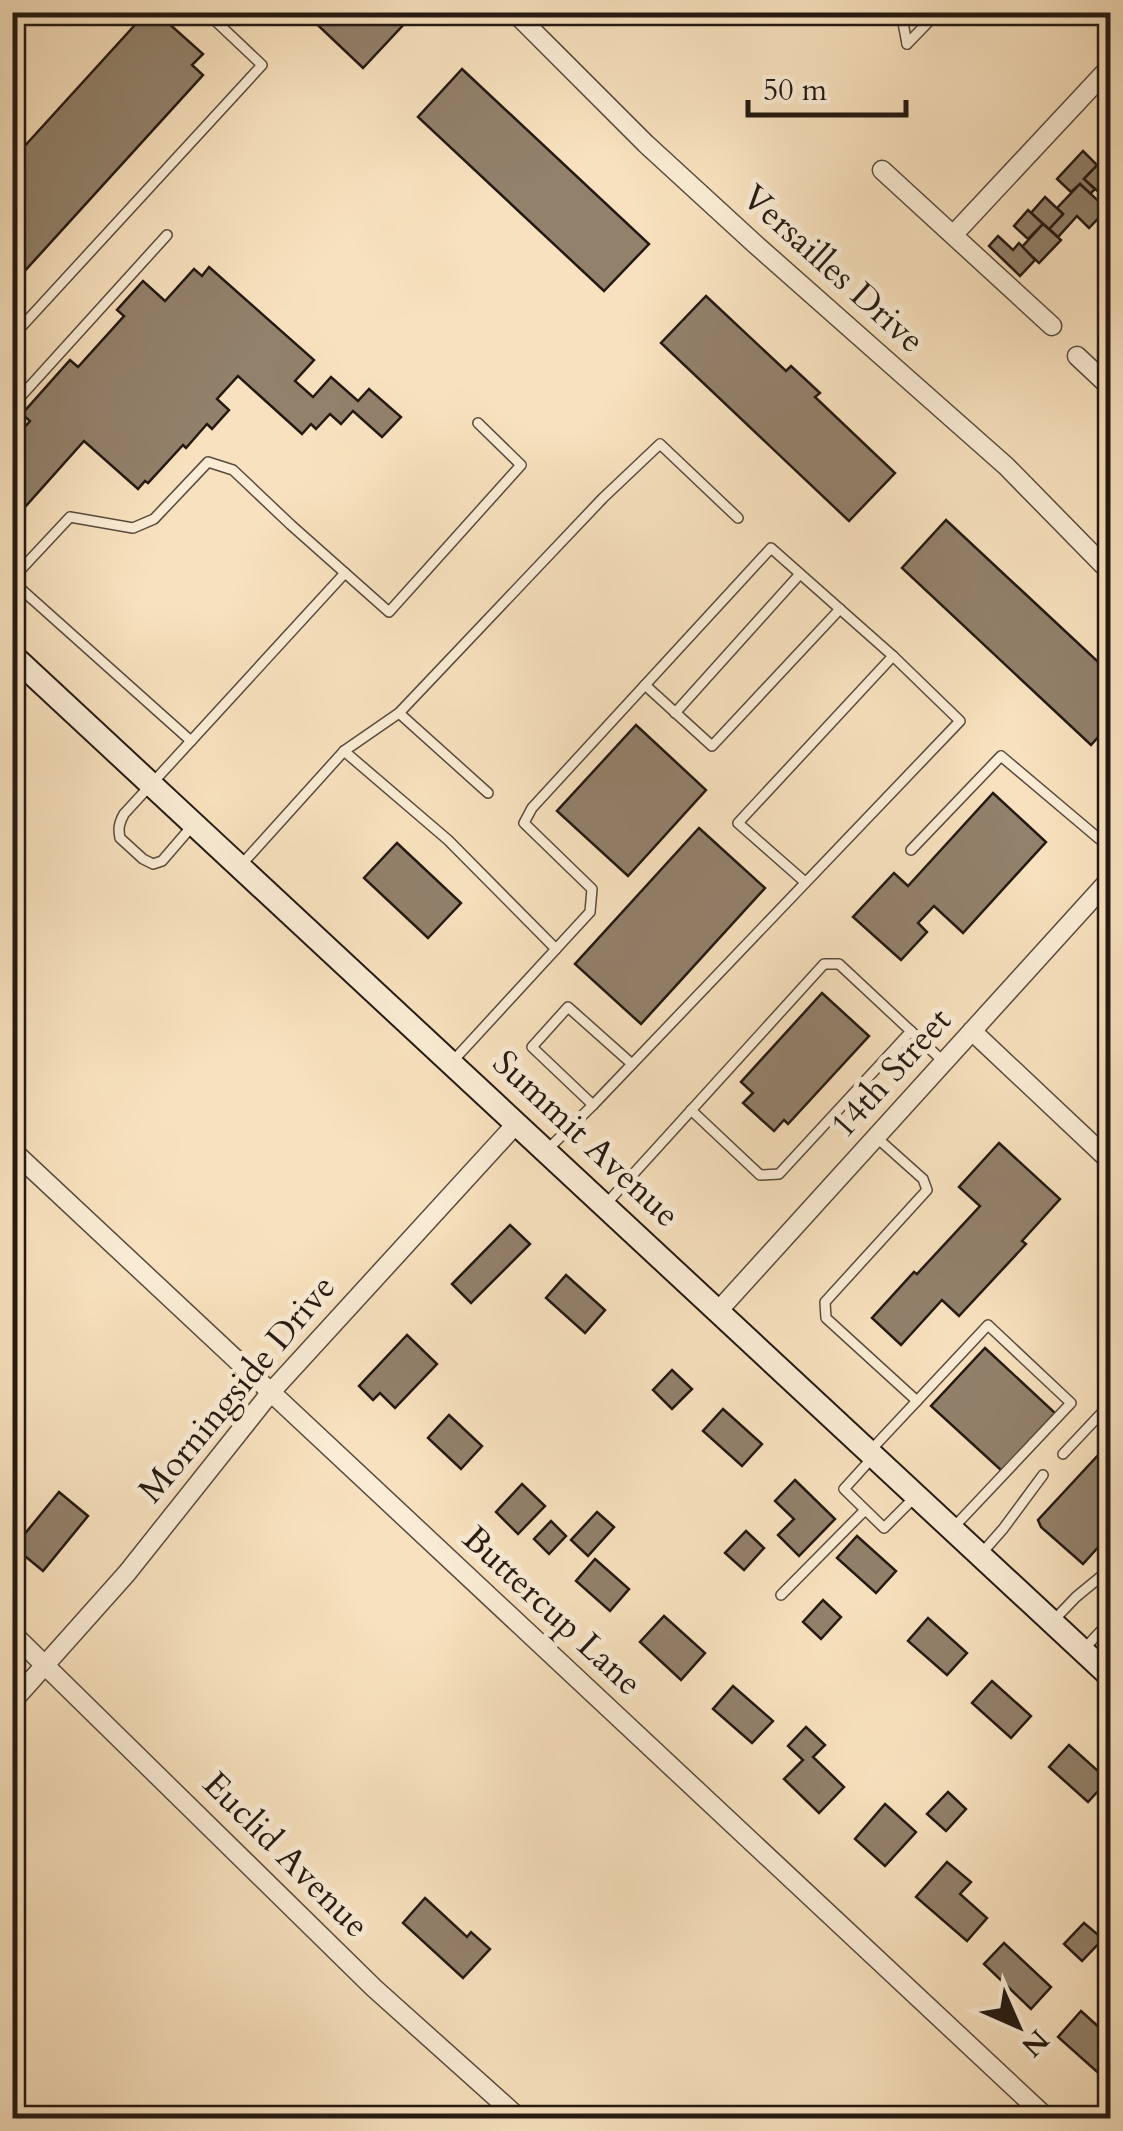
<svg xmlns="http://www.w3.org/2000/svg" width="1123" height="2131" font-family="Cardo,serif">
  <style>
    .building { fill: #92816b; stroke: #241912; stroke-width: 2.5 }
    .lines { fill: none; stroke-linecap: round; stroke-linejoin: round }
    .lane-casing { stroke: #594b3d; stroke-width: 12 }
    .street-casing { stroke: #594b3d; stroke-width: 21 }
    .secondary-casing { stroke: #241912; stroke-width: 26 }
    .lane { stroke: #faecd5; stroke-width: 9 }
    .street { stroke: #faecd5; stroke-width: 18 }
    .secondary { stroke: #faecd5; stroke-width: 22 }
    .labels { text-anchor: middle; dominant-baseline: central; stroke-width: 10; stroke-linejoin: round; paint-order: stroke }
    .street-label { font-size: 35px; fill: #241912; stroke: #faecd5 }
  </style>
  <rect width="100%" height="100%" fill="#f8e1be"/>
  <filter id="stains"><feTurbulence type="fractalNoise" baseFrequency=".002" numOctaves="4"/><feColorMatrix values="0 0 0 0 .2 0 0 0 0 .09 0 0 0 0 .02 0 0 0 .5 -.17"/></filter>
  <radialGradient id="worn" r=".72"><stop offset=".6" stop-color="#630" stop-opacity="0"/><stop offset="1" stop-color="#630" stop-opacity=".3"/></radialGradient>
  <g class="building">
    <polygon points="304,12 398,12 407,21 363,68"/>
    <polygon points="157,13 203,54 192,65 203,75 12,285 12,160 144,15 150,21"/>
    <polygon points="462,69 649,244 604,291 418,117"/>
    <polygon points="1083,151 1097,165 1084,179 1095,189 1090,194 1080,184 1071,192 1057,179"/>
    <polygon points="1106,156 1110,160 1110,186 1102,195 1084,179"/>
    <polygon points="1080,184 1107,209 1089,228 1077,216 1058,237 1049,229 1063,214 1057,208"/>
    <polygon points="1045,197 1063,214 1049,229 1031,213"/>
    <polygon points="1028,210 1043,224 1028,239 1014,226"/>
    <polygon points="1043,224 1061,240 1039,263 1022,247"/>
    <polygon points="998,236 1013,250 1019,243 1035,260 1020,276 989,246"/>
    <polygon points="209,267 314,360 295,381 313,397 331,377 358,401 369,389 401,417 382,437 353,411 341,424 330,414 316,429 311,424 302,434 238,376 217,399 229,410 212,429 207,424 186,448 183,445 148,483 145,481 138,489 84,441 17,516 12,512 12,441 30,421 22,414 70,360 78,367 124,316 117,310 143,281 165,301 194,269 202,276"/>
    <polygon points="706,296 786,371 791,366 820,393 815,397 895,473 849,521 661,343"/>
    <polygon points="946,520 1110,673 1110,724 1091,745 902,568"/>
    <polygon points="636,725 706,790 628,876 557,811"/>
    <polygon points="993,793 1046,842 963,933 934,906 918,923 927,932 901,960 853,917 894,873 908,886"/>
    <polygon points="699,828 765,888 641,1024 575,964"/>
    <polygon points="397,843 461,903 428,938 364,878"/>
    <polygon points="822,993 869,1036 788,1124 784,1120 774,1131 743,1103 753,1093 741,1082"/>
    <polygon points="999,1143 1060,1199 1022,1241 1026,1244 959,1316 942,1300 901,1345 872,1318 914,1272 917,1274 980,1206 959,1187"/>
    <polygon points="510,1225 530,1244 471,1303 452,1284"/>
    <polygon points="566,1275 605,1310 585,1333 546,1298"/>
    <polygon points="407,1335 437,1364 395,1408 380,1393 373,1400 359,1386"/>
    <polygon points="985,1348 1055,1413 1002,1471 931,1406"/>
    <polygon points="672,1370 692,1389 672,1409 653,1390"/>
    <polygon points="723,1409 762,1444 742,1466 703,1431"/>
    <polygon points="449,1415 482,1446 461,1469 428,1438"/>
    <polygon points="1108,1447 1110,1448 1110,1534 1083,1564 1041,1527 1038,1520 1102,1451"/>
    <polygon points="795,1480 835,1519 799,1556 778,1535 794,1519 775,1501"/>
    <polygon points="522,1484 545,1506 518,1534 496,1512"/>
    <polygon points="59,1492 88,1516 43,1571 14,1547"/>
    <polygon points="597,1512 614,1527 588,1556 571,1540"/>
    <polygon points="551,1521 566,1536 549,1554 534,1539"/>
    <polygon points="746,1531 764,1548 744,1570 725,1553"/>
    <polygon points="857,1536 896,1571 876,1593 837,1558"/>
    <polygon points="595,1559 629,1589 610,1611 576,1581"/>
    <polygon points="823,1600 841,1617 821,1639 803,1622"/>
    <polygon points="664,1616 705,1653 681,1680 640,1642"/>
    <polygon points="928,1618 967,1653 947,1675 908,1641"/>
    <polygon points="992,1681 1031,1716 1011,1738 972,1703"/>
    <polygon points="733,1686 773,1721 752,1743 713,1709"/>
    <polygon points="806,1727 825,1745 813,1757 844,1787 819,1813 784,1779 803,1760 788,1746"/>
    <polygon points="1069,1745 1108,1780 1088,1802 1049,1767"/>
    <polygon points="948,1792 966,1809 946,1831 927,1814"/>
    <polygon points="885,1804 916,1832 885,1866 855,1839"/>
    <polygon points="947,1862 971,1882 960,1894 987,1918 967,1941 916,1897"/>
    <polygon points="425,1898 467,1937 471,1932 490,1949 463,1978 403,1923"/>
    <polygon points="1084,1923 1103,1939 1082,1961 1064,1944"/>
    <polygon points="1004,1943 1051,1987 1031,2009 984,1964"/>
    <polygon points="1081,2011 1102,2030 1110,2022 1110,2071 1104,2078 1058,2037"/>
  </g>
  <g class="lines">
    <defs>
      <g id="lane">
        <polyline points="901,12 907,44"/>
        <polyline points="907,44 938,12"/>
        <polyline points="12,337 262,65 206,12"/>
        <polyline points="12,406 167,235"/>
        <polyline points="12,579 70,517 133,528 154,519 208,462 233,470 291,525 389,612 521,465 478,423"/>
        <polyline points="12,581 191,741"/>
        <polyline points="645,685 712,746 840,609"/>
        <polyline points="399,713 488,793"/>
        <polyline points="675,713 800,574"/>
        <polyline points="344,751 448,840 556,949"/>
        <path d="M193 825 162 861 153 864 143 859 120 838C118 829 119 823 124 814L345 573"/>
        <polyline points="911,850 1001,756 1110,848"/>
        <polyline points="242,864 344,751 399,713 603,498 660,444 738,518"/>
        <polyline points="452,1062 590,912 592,889 524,823 532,808 771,548 893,656"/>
        <polyline points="593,1105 532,1047 568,1007 632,1064"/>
        <polyline points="691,1110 760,1175 779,1174 911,1031"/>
        <polyline points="876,1137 923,1179 927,1190 825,1302 826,1318 917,1401"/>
        <polyline points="547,1150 593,1105 960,721 893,656 738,823 805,882"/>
        <polyline points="606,1204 824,964 839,964 944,1062"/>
        <polyline points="870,1451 988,1325 1071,1403 953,1528"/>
        <polyline points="1063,1454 1110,1404"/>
        <polyline points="873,1457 844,1489 884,1528 915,1497"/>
        <polyline points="981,1554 1003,1529 1043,1475"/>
        <polyline points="781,1595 865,1510"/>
        <polyline points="1054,1620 1076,1597 1110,1569"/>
        <polyline points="1085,1648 1110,1621"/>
      </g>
      <g id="street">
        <polyline points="514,12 646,144 755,244 1006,466 1110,572"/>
        <polyline points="882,170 1052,326"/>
        <polyline points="954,234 1110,67"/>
        <polyline points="1077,356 1110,387"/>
        <polyline points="972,1031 1110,1161"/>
        <polyline points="12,1150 1047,2118"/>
        <polyline points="719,1310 1110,879"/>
        <polyline points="12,1633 374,1988 519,2118"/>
        <polyline points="12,1702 127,1573 271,1392 517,1123"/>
      </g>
      <polyline id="secondary" points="12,655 1110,1676"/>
    </defs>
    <use href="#lane" class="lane-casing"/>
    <use href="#street" class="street-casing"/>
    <use href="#secondary" class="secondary-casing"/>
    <use href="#lane" class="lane"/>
    <use href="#street" class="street"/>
    <use href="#secondary" class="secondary"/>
  </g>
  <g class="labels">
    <g class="street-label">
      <text transform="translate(833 269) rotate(42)">Versailles Drive</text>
      <text transform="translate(891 1073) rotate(-48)">14th Street</text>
      <text transform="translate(586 1139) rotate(43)">Summit Avenue</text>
      <text transform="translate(237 1389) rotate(-50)">Morningside Drive</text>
      <text transform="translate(552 1611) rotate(43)">Buttercup Lane</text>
      <text transform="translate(286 1855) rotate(45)">Euclid Avenue</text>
    </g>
  </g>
  <rect width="1123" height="2131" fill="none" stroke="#f8e1be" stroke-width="50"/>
  <rect x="15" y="15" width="1093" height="2101" fill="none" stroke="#241912" stroke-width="5"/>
  <rect x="25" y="25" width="1073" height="2081" fill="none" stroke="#241912" stroke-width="2.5"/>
  <g transform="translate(1018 2026) rotate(135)" stroke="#faecd5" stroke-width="8" paint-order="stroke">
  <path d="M0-8L18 38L0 25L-18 38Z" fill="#241912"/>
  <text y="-15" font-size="28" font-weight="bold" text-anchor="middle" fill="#241912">N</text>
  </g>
  <path d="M748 100v15h158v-15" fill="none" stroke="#241912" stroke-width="5"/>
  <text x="763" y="100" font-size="30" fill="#241912" stroke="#faecd5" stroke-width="8" paint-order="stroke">50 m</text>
  <rect width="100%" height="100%" filter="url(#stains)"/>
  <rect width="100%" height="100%" fill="url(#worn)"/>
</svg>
